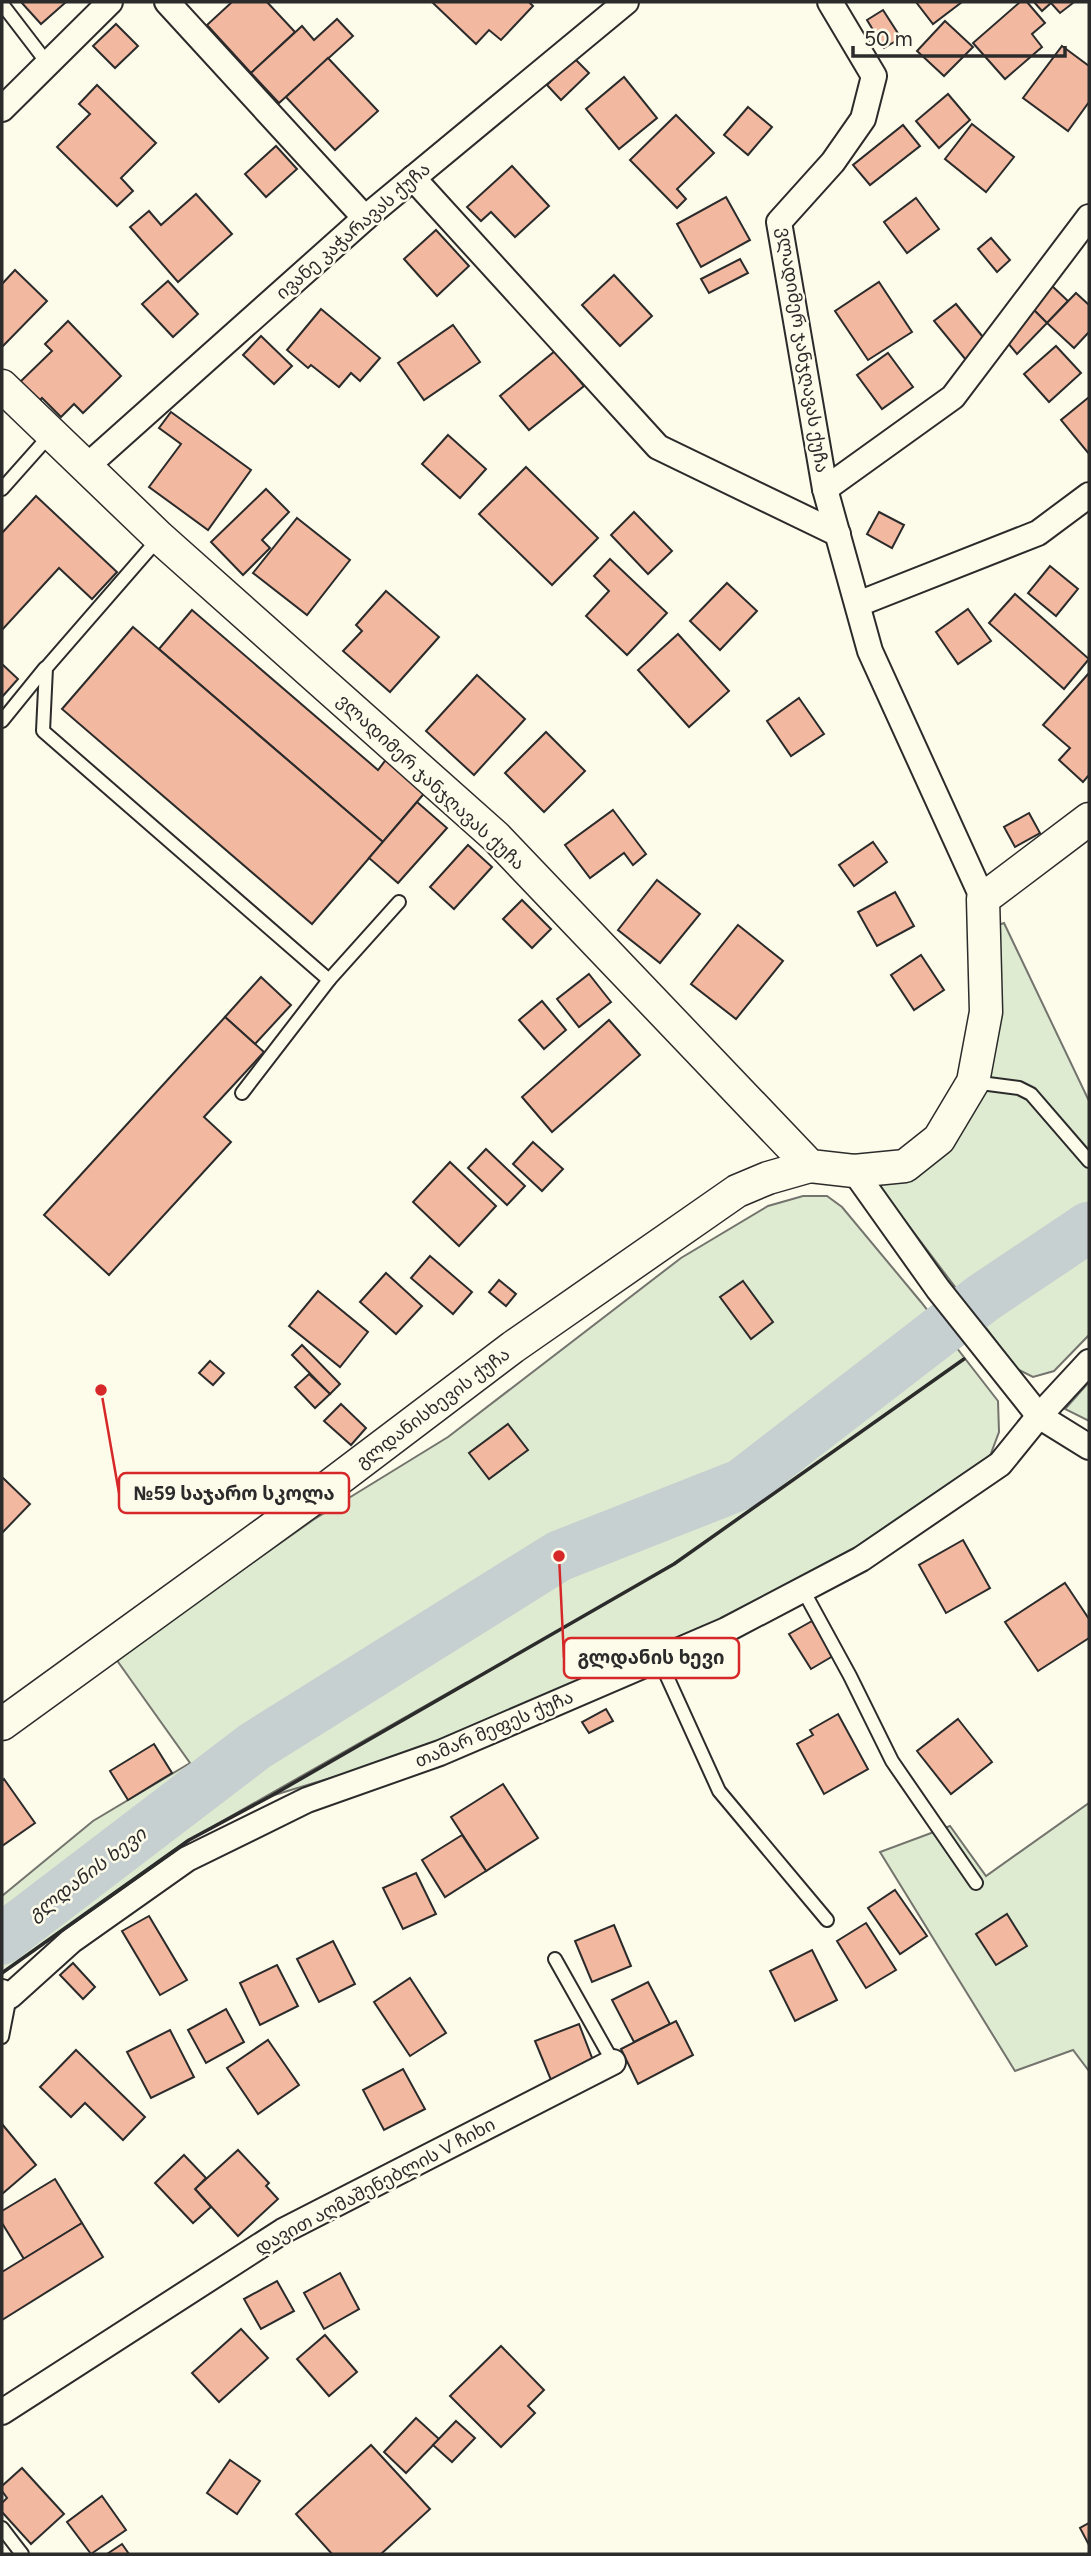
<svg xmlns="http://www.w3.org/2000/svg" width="1091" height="2556" font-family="Figtree,'Noto Sans Georgian',sans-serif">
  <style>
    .green { fill: #deebd1; stroke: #74746e; stroke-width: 2 }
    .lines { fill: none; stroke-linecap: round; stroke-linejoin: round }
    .river { stroke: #c7d0d0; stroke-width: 51 }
    .building { fill: #f2b8a0; stroke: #2b2b2b; stroke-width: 2 }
    .service-casing { stroke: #2b2b2b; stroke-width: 16 }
    .minor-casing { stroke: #2b2b2b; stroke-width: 28 }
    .tertiary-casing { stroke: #2b2b2b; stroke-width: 35 }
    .service { stroke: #fdfbea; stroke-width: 12 }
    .minor { stroke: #fdfbea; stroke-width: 24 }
    .tertiary { stroke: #fdfbea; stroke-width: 32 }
    .wall { stroke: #2b2b2b; stroke-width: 3.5 }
    .labels { text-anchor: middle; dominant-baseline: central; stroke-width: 5; stroke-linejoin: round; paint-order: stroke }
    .street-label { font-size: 18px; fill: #2b2b2b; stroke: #fdfbea }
    .water-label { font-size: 19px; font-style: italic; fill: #2b2b2b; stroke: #fdfbea }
    .leader { fill: none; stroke: #d62828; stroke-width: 2.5 }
    .callout-dot { fill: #d62828; stroke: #fdfbea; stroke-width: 2.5 }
    .callout { fill: #fdfbea; stroke: #d62828; stroke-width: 2.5 }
    .callout-label { font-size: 19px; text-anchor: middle; font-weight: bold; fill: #2b2b2b }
  </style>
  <rect width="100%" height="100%" fill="#fdfbea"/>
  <g class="green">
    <polygon points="1004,923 1089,1101 1089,1335 1054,1371 1033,1377 1017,1369 878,1185 917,1177 955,1143 971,1107 995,926"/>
    <polygon points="803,1196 827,1196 842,1207 921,1302 998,1401 999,1432 990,1456 973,1471 844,1555 696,1634 433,1747 271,1796 467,1682 189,1840 2,1973 2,1896 93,1821 190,1763 116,1659 313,1520 448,1437 681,1258 768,1206"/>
    <polygon points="1089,1382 1089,1421 1065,1409"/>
    <polygon points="1089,1803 1089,2071 1073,2050 1015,2071 880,1852 950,1826 986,1876"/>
  </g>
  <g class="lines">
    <polyline class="river" points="2,1939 255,1746 559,1556 742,1484 983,1298 1089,1227"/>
  </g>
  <g class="building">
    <polygon points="21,2 66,2 41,24"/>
    <polygon points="232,2 267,2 295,32 251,73 207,25"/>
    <polygon points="435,2 529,2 533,6 501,40 489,30 476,44 433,3"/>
    <polygon points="916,2 962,2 933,24"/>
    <polygon points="1020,2 1027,2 1045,23 1032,34 1042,47 1005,79 973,43"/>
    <polygon points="1034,2 1072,2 1073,3 1060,13 1051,3 1042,11"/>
    <polygon points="883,10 901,38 884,48 867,20"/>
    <polygon points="337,19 353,36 279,103 251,73 302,26 314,40"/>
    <polygon points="945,21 973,47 944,76 917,51"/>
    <polygon points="116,24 138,46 115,68 93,46"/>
    <polygon points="1062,46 1089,66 1089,102 1068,131 1023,98"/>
    <polygon points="328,58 378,111 335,150 286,97"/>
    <polygon points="574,58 589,73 561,100 547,85"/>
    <polygon points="624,77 657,118 619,149 586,109"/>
    <polygon points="97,85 156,143 121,178 133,191 117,206 57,147 90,114 79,104"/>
    <polygon points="948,94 970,120 939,148 916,121"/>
    <polygon points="748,107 772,127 748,155 724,135"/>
    <polygon points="676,115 714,153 677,189 686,199 677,208 630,160"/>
    <polygon points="972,124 1014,157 986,192 945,159"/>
    <polygon points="903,125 920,146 870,185 853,165"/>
    <polygon points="276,146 297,169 266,197 245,174"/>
    <polygon points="512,166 549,206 515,237 491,212 481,221 467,207"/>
    <polygon points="196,194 232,234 178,282 130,227 149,211 161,225"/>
    <polygon points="726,197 750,240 701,267 677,224"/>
    <polygon points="916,198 939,229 907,253 884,222"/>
    <polygon points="436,230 469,266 437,296 404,259"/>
    <polygon points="991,238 1010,260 997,272 978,249"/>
    <polygon points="740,259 748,273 709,293 701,279"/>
    <polygon points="15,270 47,301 2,347 2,284"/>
    <polygon points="614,275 652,316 620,346 582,305"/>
    <polygon points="168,281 198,314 173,337 142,304"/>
    <polygon points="879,282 912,332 868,360 835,311"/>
    <polygon points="1051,285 1068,301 1047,323 1030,306"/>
    <polygon points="1076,293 1089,305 1089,332 1074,348 1047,323"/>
    <polygon points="956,304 987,342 966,360 934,321"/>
    <polygon points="1030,306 1047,323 1017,354 1007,342"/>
    <polygon points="321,309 380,358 360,381 351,373 339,387 311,365 308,368 287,350"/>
    <polygon points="68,321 121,376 83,413 74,404 61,417 42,398 38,402 19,383 52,351 45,344"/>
    <polygon points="453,325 480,362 424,400 398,363"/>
    <polygon points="261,336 292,366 274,384 243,355"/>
    <polygon points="1056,346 1081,373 1049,402 1024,374"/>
    <polygon points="555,351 584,386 529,430 500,396"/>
    <polygon points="888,353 913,387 882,409 857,375"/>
    <polygon points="1089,397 1089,454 1061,420"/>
    <polygon points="171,412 251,470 208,530 149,487 181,444 159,428"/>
    <polygon points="448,435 486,469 460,498 422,464"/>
    <polygon points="526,467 598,538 552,585 479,514"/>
    <polygon points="266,489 289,512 262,540 270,548 243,575 211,542"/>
    <polygon points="36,496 117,572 92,599 59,568 2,630 2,533"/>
    <polygon points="634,512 672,551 648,574 611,535"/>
    <polygon points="879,512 904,525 892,548 867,534"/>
    <polygon points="297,518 350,560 307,615 253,573"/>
    <polygon points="610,559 667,613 627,655 586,616 609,591 594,576"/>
    <polygon points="1050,566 1078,589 1056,616 1028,593"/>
    <polygon points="727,583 757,611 720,650 690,621"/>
    <polygon points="386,591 439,637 390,692 343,651 362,631 356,625"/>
    <polygon points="1015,594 1089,659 1064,689 989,623"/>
    <polygon points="968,609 991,641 958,664 936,632"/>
    <polygon points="192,610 378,770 388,757 427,790 383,842 159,649"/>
    <polygon points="133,627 383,842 312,924 62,709"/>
    <polygon points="678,634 729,691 689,727 638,670"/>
    <polygon points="2,664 18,679 2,697"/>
    <polygon points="1089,673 1089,775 1083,782 1059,760 1070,748 1043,725"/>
    <polygon points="477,675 525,719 474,775 426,731"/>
    <polygon points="799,698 824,734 791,756 767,721"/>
    <polygon points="546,732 585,771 544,812 505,773"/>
    <polygon points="417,802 447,828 398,883 369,858"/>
    <polygon points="613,810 646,854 633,865 624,853 590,878 565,845"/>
    <polygon points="1029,813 1040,833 1015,847 1004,827"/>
    <polygon points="873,842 887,862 854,886 839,865"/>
    <polygon points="468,845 492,867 454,909 430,887"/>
    <polygon points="657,880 700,914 660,963 618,930"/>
    <polygon points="895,892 914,926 877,946 858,912"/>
    <polygon points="522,900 551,929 532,948 503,919"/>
    <polygon points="738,925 783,961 736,1019 691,984"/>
    <polygon points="921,955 944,990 914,1010 891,975"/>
    <polygon points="589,974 611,1002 579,1027 557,999"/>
    <polygon points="261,977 291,1005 255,1044 225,1017"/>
    <polygon points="542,1001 566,1030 544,1049 519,1020"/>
    <polygon points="225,1017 264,1052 204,1117 231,1142 109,1275 44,1215"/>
    <polygon points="609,1020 640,1055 552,1132 522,1097"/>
    <polygon points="533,1142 563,1169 542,1191 513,1164"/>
    <polygon points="486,1149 525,1186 507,1205 468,1168"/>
    <polygon points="450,1162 496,1206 459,1246 413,1202"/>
    <polygon points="430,1256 472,1292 453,1314 411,1278"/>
    <polygon points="386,1273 422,1306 396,1334 360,1302"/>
    <polygon points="499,1280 516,1294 506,1306 489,1292"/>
    <polygon points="743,1281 773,1322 751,1339 720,1297"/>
    <polygon points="318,1291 368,1332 340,1367 289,1326"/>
    <polygon points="302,1345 340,1384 330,1394 292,1355"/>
    <polygon points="210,1361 224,1373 213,1385 199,1373"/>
    <polygon points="309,1374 330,1394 315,1408 295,1387"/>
    <polygon points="341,1404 366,1428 351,1445 324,1421"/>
    <polygon points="508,1424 528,1450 489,1479 469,1453"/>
    <polygon points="2,1477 30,1504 2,1533"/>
    <polygon points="963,1540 990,1588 946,1613 919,1565"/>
    <polygon points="1065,1583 1089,1619 1089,1638 1038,1671 1005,1622"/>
    <polygon points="812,1621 833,1656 811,1669 789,1634"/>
    <polygon points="606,1709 613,1721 589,1733 582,1722"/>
    <polygon points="838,1714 868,1769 824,1794 797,1744 813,1735 810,1730"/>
    <polygon points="958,1719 992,1762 951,1794 917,1751"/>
    <polygon points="154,1744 172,1773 128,1800 110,1771"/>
    <polygon points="4,1779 35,1823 2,1846 2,1781"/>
    <polygon points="503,1784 538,1838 486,1871 451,1817"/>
    <polygon points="462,1835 486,1871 445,1897 422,1860"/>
    <polygon points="416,1873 436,1914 403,1929 383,1888"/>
    <polygon points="895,1890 927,1936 900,1954 868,1908"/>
    <polygon points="1007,1914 1027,1946 996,1965 976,1934"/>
    <polygon points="149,1916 187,1980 160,1995 122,1931"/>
    <polygon points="866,1923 896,1970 866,1988 837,1941"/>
    <polygon points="614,1925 631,1966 592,1982 575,1941"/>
    <polygon points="333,1941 355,1984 319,2002 297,1959"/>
    <polygon points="812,1950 837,2000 795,2021 770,1971"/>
    <polygon points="73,1963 95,1987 83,1999 60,1975"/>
    <polygon points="277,1965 298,2006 260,2025 240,1983"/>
    <polygon points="410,1978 446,2033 410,2056 374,2002"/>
    <polygon points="648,1982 670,2024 634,2042 612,2000"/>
    <polygon points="226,2009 244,2042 206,2063 188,2030"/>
    <polygon points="676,2021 693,2055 638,2084 621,2049"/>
    <polygon points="579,2024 594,2063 551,2080 535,2041"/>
    <polygon points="170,2030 194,2077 151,2098 127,2052"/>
    <polygon points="268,2040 299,2085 258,2114 227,2068"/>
    <polygon points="76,2050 145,2117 123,2140 85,2103 71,2117 40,2087"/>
    <polygon points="403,2069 425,2109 384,2130 363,2090"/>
    <polygon points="2,2124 36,2165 2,2194"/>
    <polygon points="238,2150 269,2183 266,2186 278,2199 238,2236 195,2189"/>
    <polygon points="184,2155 206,2178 195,2189 211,2207 193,2223 155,2183"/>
    <polygon points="55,2179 82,2223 24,2259 2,2223 2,2211"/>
    <polygon points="82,2223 103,2257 2,2320 2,2272"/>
    <polygon points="340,2273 359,2309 324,2329 304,2293"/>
    <polygon points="277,2281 294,2311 261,2329 244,2299"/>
    <polygon points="241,2329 268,2358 219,2402 192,2373"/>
    <polygon points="325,2335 357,2372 329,2396 297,2359"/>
    <polygon points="501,2346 544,2390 528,2406 535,2413 501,2447 450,2396"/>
    <polygon points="416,2418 439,2439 406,2473 384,2452"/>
    <polygon points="456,2421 475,2438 452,2462 433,2445"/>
    <polygon points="371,2445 430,2509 381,2554 332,2554 296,2514"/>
    <polygon points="230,2460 260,2481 237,2514 207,2493"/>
    <polygon points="22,2468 64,2514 31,2544 2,2512 2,2503 7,2498 2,2491 2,2486"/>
    <polygon points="102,2496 126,2530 91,2554 67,2522"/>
    <polygon points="1089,2523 1089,2545 1080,2528"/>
    <polygon points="122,2544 129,2554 107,2554"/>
  </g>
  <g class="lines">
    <defs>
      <g id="service">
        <polyline points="2,4 48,64"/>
        <polyline points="2,489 50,435"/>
        <polyline points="159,538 46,668 43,731 329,980 399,902"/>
        <polyline points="2,721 45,668"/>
        <polyline points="973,1082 1019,1088 1031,1094 1089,1161"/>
        <polyline points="242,1093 329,980"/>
        <polyline points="803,1590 850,1676 892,1761 976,1883"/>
        <polyline points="659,1659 719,1791 827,1920"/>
        <polyline points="555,1959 613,2062"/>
        <polyline points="2,2037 10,1996"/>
        <polyline points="2,2528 22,2554"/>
      </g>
      <g id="minor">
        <polyline points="167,2 365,218"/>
        <polyline points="830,2 874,76 863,119 833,162 779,222 825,489 870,651 983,899"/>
        <polyline points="2,109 110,2"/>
        <polyline points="413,178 658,447 838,534"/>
        <polyline points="86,467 365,218 626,2"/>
        <polyline points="825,489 953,397 1089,217"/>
        <polyline points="858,604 1038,533 1089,495"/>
        <polyline points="854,1171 938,1289 1039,1416 1089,1447"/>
        <polyline points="2,1992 10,1996 71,1941 187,1859 307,1800 440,1753 726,1630 861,1559 1000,1464 1039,1416 1089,1362"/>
        <polyline points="2,2412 283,2231 613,2062"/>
      </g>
      <g id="tertiary">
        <polyline points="2,386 159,537 496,837 810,1166 854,1171 905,1166 939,1139 973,1082 986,1012 983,899 1089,819"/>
        <polyline points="2,1724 307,1503 513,1347 737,1191 768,1178 810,1166"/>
      </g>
    </defs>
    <use href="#service" class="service-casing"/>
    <use href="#minor" class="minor-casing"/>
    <use href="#tertiary" class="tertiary-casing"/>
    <use href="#service" class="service"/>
    <use href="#minor" class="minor"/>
    <use href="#tertiary" class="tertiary"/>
    <polyline class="wall" points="2,1973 189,1840 271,1796 674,1564 964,1359"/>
  </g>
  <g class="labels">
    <g class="street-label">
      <text transform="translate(353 231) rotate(-41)">ივანე კაჭარავას ქუჩა</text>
      <text transform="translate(803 350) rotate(81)">ვლადიმერ ჯანჯღავას ქუჩა</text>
      <text transform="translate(431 782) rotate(43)">ვლადიმერ ჯანჯღავას ქუჩა</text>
      <text transform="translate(433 1408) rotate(-37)">გლდანისხევის ქუჩა</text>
      <text transform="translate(494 1729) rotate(-23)">თამარ მეფეს ქუჩა</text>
      <text transform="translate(375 2186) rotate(-28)">დავით აღმაშენებლის V ჩიხი</text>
    </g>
    <g class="water-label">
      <text transform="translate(87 1874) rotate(-37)">გლდანის ხევი</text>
    </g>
  </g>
  <path class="leader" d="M101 1390L119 1493M559 1556L564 1658"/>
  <g class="callout-dot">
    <circle cx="101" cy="1390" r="7"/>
    <circle cx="559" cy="1556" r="7"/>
  </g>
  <g class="callout">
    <rect x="119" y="1473" width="230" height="40" rx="7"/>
    <rect x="564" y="1638" width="175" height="40" rx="7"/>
  </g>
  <g class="callout-label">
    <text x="234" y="1500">№59 საჯარო სკოლა</text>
    <text x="651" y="1664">გლდანის ხევი</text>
  </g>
  <rect width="1091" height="2556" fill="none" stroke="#2b2b2b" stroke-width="7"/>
  <path d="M853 46v10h212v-10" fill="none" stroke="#2b2b2b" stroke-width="3.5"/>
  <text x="864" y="46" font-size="21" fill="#2b2b2b" stroke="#fdfbea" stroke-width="5" paint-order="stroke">50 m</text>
</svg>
